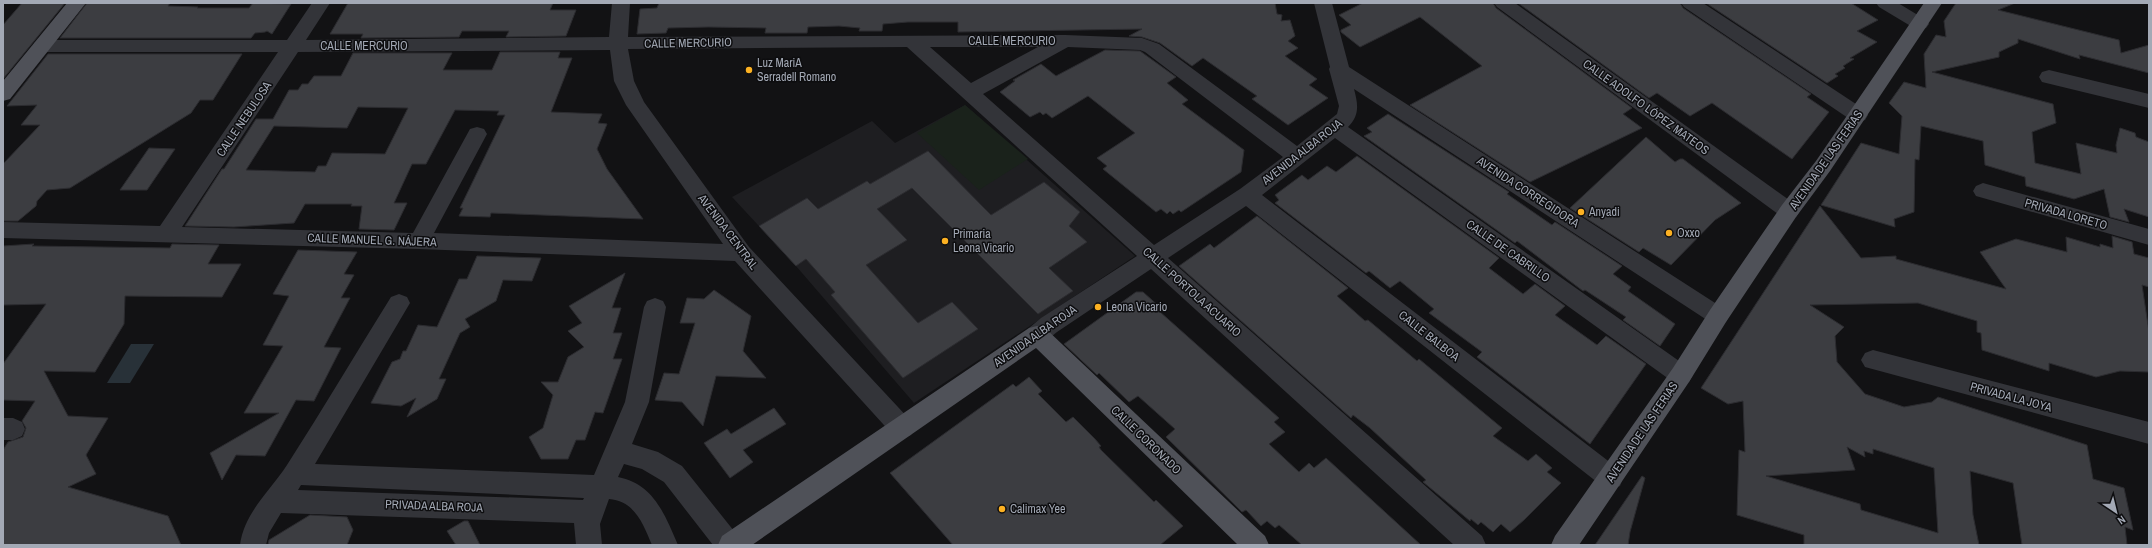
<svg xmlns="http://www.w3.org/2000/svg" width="2152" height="548" font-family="'Archivo Narrow',sans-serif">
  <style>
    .built { fill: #1e1e21 }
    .green { fill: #1a221b }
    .water { fill: #283138 }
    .building { fill: #3c3d41; stroke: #2c2c30; fill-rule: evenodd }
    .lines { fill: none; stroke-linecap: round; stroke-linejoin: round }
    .minor { fill: #333439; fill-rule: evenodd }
    .major { fill: #4f5158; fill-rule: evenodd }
    .poi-dot { fill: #fcb122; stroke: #0d0d0f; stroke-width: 1.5 }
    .labels { text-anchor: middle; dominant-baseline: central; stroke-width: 3; stroke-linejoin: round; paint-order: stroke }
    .street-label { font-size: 12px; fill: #a3a9b5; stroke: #0d0d0f }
    .poi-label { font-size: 12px; fill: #a3a9b5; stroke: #0d0d0f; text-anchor: start }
  </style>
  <rect width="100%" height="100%" fill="#121214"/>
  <polygon class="built" points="965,105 1135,256 914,403 796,266 732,197 872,121 895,143"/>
  <polygon class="green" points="965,105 1028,159 979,190 917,133"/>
  <polygon class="water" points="131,344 154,344 130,383 107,383"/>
  <g class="building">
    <polygon points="22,3 65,3 3,79 3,25"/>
    <polygon points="87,3 170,3 168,6 198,7 197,8 249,8 253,3 291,4 272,34 267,31 265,32 255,33 251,38 60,38"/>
    <polygon points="348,3 553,3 550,10 576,10 566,36 506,37 509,31 462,31 459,37 361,38 363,34 330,34"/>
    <polygon points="659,3 1275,3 1277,14 1282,15 1281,21 1290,20 1295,36 1288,41 1298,48 1285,56 1317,79 1309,85 1328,98 1288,125 1252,99 1257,96 1203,58 1192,66 1160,43 1142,37 1129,36 1142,29 958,32 958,22 908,22 883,24 882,31 859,31 860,28 839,26 808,27 807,33 765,33 766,28 708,27 668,28 666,33 637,34 640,9 657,8"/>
    <polygon points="1363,3 1493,3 1496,8 1632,108 1623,114 1642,128 1530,182 1410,105 1482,66 1420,17 1360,47 1341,32 1341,30 1351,25 1339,15"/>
    <polygon points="1518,3 1680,3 1683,8 1811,94 1807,97 1829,112 1792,159 1712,103 1690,116 1657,93 1649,98"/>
    <polygon points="1706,3 1851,3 1878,20 1857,31 1877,42 1850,58 1854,59 1843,66 1845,68 1835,74 1838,76 1827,83"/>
    <polygon points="1956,3 2015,3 1998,10 2119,40 2121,53 2149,45 2149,73 2079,55 2080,59 2018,39 2018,43 1999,52 1999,57 1932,72 2053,104 2056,123 2032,132 2035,163 2081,174 2076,143 2117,153 2116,145 2120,128 2135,133 2136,137 2149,142 2149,217 2124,209 2129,222 2110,217 2104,189 2074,199 2026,186 2025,177 1985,165 1983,141 1921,126 1919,160 1915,159 1914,212 1894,219 1895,227 1821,205 1861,143 1899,154 1902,116 1889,103 1904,82 1926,88 1924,54 1936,35 1946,37 1944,21"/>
    <polygon points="1105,50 1140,51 1176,77 1167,83 1188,100 1182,104 1244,150 1241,172 1181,212 1179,210 1173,214 1170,211 1167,214 1161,209 1156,212 1103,169 1107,166 1097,158 1135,133 1088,96 1052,118 1046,113 1043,115 1040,112 1030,117 1000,92 1015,81 1013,80 1041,64 1056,76"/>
    <path d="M500 52H560L558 58H572L551 112 602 114 598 123 607 124 597 149 607 169 643 219 491 213 490 217 459 216 463 208H460L505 115H497L499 111 455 110 426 164H412L394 203H407L394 230 359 229 362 206H351L352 204H305L294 223 234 227 185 226 222 169H224L256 119H273L289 90H298L302 84H308L314 76H341L353 53H452L443 70H492ZM358 107 408 108 385 154 332 153 326 166H318L315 172 246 170 274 126 347 128Z"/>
    <polygon points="48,54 242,54 213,100 200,100 191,113 70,188 47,190 37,201 36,206 18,221 3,221 3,164 40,125 21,125 37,105 7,106"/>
    <polygon points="1388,114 1509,192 1507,194 1552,225 1555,222 1622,266 1613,274 1631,287 1628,291 1675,324 1660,346 1623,320 1626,317 1585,290 1583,291 1517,241 1515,243 1364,136 1372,132 1367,128"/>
    <polygon points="1646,137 1675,162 1680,159 1683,159 1741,203 1715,220 1671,265 1643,248 1639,252 1570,208"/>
    <polygon points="149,148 175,149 147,190 120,190"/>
    <polygon points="928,151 991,215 1044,182 1080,212 1069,226 1087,242 1049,268 1073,291 1038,314 912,188 877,209 907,240 866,265 918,323 952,302 978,329 903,378 831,295 835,292 806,259 796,266 759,226 807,198 818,209 867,181 870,184"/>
    <polygon points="1357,156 1499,258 1489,268 1523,294 1535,284 1565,306 1555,315 1597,345 1606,336 1646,364 1590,444 1477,357 1482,352 1429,313 1434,309 1400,281 1390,288 1369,271 1366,273 1275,203 1279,200 1275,195 1302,175 1308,180 1327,166 1336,172"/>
    <path d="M1820 206 1861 258 1896 256V259L2006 289 1980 252 2016 239 2067 252 2066 237 2100 247V244L2113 248 2112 236 2132 242 2134 254 2149 258V287L2142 285 2149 332V372L2120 371 2096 377 2049 363V371L1982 350 1981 333 1977 332V321L1918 303 1810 305 1844 327 1835 336 1837 362 1865 394 1904 407 1932 402 1938 397 2087 445 2093 479 2124 488 2133 530 2125 527 2127 545H2022L2013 483 1970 471 1973 515 1979 545H1804V535L1737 515 1739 450 1745 452 1743 401 1728 404 1701 388ZM1847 447 1865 457 1864 451 1873 454V449L1934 468 1938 533 1861 510 1860 504 1766 476 1855 470Z"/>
    <polygon points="1257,216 1348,288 1337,296 1365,321 1368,320 1417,361 1419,359 1502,428 1493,436 1528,461 1536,454 1552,468 1547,472 1561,483 1524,520 1510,532 1501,524 1493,532 1481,522 1478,525 1471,519 1470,521 1423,482 1426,480 1370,428 1353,415 1351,418 1179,266 1210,244 1214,248"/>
    <polygon points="34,244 32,246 170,248 172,244 219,245 208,264 241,264 222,297 125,296 124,324 95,372 44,371 68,416 108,418 86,455 96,474 68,487 168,516 181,545 3,545 3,450 8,442 23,437 26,428 22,421 35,401 3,400 3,364 46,304 3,305 3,246"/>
    <polygon points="298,250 357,252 344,274 354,275 341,298 350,298 324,347 341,348 314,401 296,400 265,456 236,455 222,480 210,453 279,413 244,413 283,346 263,345 289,296 273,294"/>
    <polygon points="477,256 541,258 532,281 503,280 496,301 465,319 470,327 460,333 439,379 446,379 437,399 407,417 416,398 401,406 371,403 392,362 400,359 403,351 406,351 418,325 437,327 459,279 467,279"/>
    <polygon points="625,273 612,308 621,308 613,333 622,333 613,359 622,359 603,413 595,412 585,440 576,440 568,459 541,459 529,437 543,428 553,395 541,382 558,382 568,357 584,347 568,331 582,323 569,306"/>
    <polygon points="714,290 751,316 743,351 766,378 716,376 703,426 682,402 655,400 664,373 679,374 695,323 680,323 687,298 704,299"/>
    <polygon points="1136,292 1143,292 1162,309 1159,311 1279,418 1274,422 1285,432 1269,444 1299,472 1309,463 1314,468 1326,458 1421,545 1302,545 1279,525 1275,528 1267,521 1261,526 1246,510 1242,512 1166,437 1175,429 1138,396 1129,402 1099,373 1097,375 1064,344"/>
    <polygon points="1029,377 1042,391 1038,394 1066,422 1073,417 1095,439 1101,446 1099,447 1101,450 1154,502 1156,500 1183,526 1160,545 953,545 890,473 1013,384 1016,387"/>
    <polygon points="774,408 786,424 743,450 753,462 730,478 704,443 727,429 731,434"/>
    <polygon points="1642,476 1645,478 1630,532 1628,545 1595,545"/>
    <polygon points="310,515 347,517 353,530 347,545 268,545 269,540"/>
    <polygon points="464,521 468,521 480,545 456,545 447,531"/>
  </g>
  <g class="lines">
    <g class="minor">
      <path d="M312 3H330L306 40 609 37 612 3H630L628 37 1065 35 1142 38 1159 44 1297 146 1337 114 1339 106 1329 69 1330 67 1314 3H1332L1349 67 1726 310 1729 316 1726 322 1718 325 1710 322 1354 89C1358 104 1360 115 1348 127L1689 368 1693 375 1689 382 1681 385 1673 382 1335 138 1262 195 1620 470 1623 478 1620 486 1611 489 1602 486 1246 206 1168 258 1482 536 1486 545H1454L1151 269 1057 332C1047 340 1042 346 1029 342L1026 335 1029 328 1041 318 1137 256 907 47 628 49 634 81 644 102 749 247 911 421 914 428 911 435 902 439 893 435 735 261 419 249 3 238V222L160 226 278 52H42L35 50 33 46 35 42 42 40H287ZM930 47H1038L971 83ZM1068 47 1140 50 1145 52 1283 157 1240 189 1154 245 983 94ZM610 50 614 81 626 105 723 244 434 233 487 134 484 129 477 127 470 129 413 233 182 227 298 52Z"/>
      <polygon points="1494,3 1515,3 1796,205 1800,211 1796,217 1789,219 1782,217 1497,7"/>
      <polygon points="1681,3 1703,3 1865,110 1868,115 1865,120 1858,122 1851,120 1684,7"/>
      <polygon points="1876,3 1898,3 1926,20 1929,24 1926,28 1920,30 1914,28 1879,7"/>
      <polygon points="2049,70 2149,94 2149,108 2042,82 2039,77 2042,72"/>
      <polygon points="1983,183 2149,229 2149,245 1976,196 1973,191 1976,186"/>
      <path d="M399 294 407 297 410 303 315 464 594 475 625 402 644 307 647 301 655 298 663 301 666 307 649 402 632 444 658 452 682 466 738 536 742 545H713L664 482 642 469 624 464 618 477C654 484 665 515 678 545H652C643 524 635 501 609 499L600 524 602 545H576L574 523 281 513 269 533 266 545H240C244 513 270 491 287 465 323 409 356 353 391 297ZM301 485 584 498 583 500 298 490Z"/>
      <polygon points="1873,350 2149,422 2149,444 1865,367 1861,360 1865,353"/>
      <polygon points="3,418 13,418 22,422 25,429 22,436 13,440 3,440"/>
    </g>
    <g class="major">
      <polygon points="67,3 86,3 10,99 3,101 3,81"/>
      <polygon points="1924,3 1942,3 1830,171 1796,217 1726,322 1689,382 1579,545 1551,545 1555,536 1673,368 1710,310 1782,205 1816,161"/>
      <polygon points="1037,326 1045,328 1265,536 1269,545 1238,545 1036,348 752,545 718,545 722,536 1029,328"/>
    </g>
  </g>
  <g class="poi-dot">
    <circle cx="749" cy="70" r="4"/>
    <circle cx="1581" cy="212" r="4"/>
    <circle cx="1669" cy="233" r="4"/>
    <circle cx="945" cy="241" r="4"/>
    <circle cx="1098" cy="307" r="4"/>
    <circle cx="1002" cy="509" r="4"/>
  </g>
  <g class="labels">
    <g class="street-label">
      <text x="1012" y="41">CALLE MERCURIO</text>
      <text transform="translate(688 43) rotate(-1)">CALLE MERCURIO</text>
      <text x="364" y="46">CALLE MERCURIO</text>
      <text transform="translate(1646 107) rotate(36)">CALLE ADOLFO LÓPEZ MATEOS</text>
      <text transform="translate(244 119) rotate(-56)">CALLE NEBULOSA</text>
      <text transform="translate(1302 152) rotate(-38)">AVENIDA ALBA ROJA</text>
      <text transform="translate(1826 160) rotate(-55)">AVENIDA DE LAS FERIAS</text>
      <text transform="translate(1528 192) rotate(33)">AVENIDA CORREGIDORA</text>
      <text transform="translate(2066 214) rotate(16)">PRIVADA LORETO</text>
      <text transform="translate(728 232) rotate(53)">AVENIDA CENTRAL</text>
      <text transform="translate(372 240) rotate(2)">CALLE MANUEL G. NÁJERA</text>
      <text transform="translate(1508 251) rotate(35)">CALLE DE CABRILLO</text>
      <text transform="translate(1192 292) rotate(42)">CALLE PORTOLA ACUARIO</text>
      <text transform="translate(1035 336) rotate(-35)">AVENIDA ALBA ROJA</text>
      <text transform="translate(1429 336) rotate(38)">CALLE BALBOA</text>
      <text transform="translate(2011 397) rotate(15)">PRIVADA LA JOYA</text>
      <text transform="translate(1642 432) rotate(-56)">AVENIDA DE LAS FERIAS</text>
      <text transform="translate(1146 440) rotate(44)">CALLE CORONADO</text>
      <text transform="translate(434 506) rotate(2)">PRIVADA ALBA ROJA</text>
    </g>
    <g class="poi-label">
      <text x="757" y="63">Luz MariA<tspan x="757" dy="14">Serradell Romano</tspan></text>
      <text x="1589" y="212">Anyadi</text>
      <text x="1677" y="233">Oxxo</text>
      <text x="953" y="234">Primaria<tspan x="953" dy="14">Leona Vicario</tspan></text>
      <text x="1106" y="307">Leona Vicario</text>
      <text x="1010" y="509">Calimax Yee</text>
    </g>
  </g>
  <rect width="2152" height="548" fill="none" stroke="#a3a9b5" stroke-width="8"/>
  <g transform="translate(2116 512) rotate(145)" stroke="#0d0d0f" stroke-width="3" paint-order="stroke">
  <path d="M0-3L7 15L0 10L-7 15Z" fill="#a3a9b5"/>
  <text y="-6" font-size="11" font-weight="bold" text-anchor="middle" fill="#a3a9b5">N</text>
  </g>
</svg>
